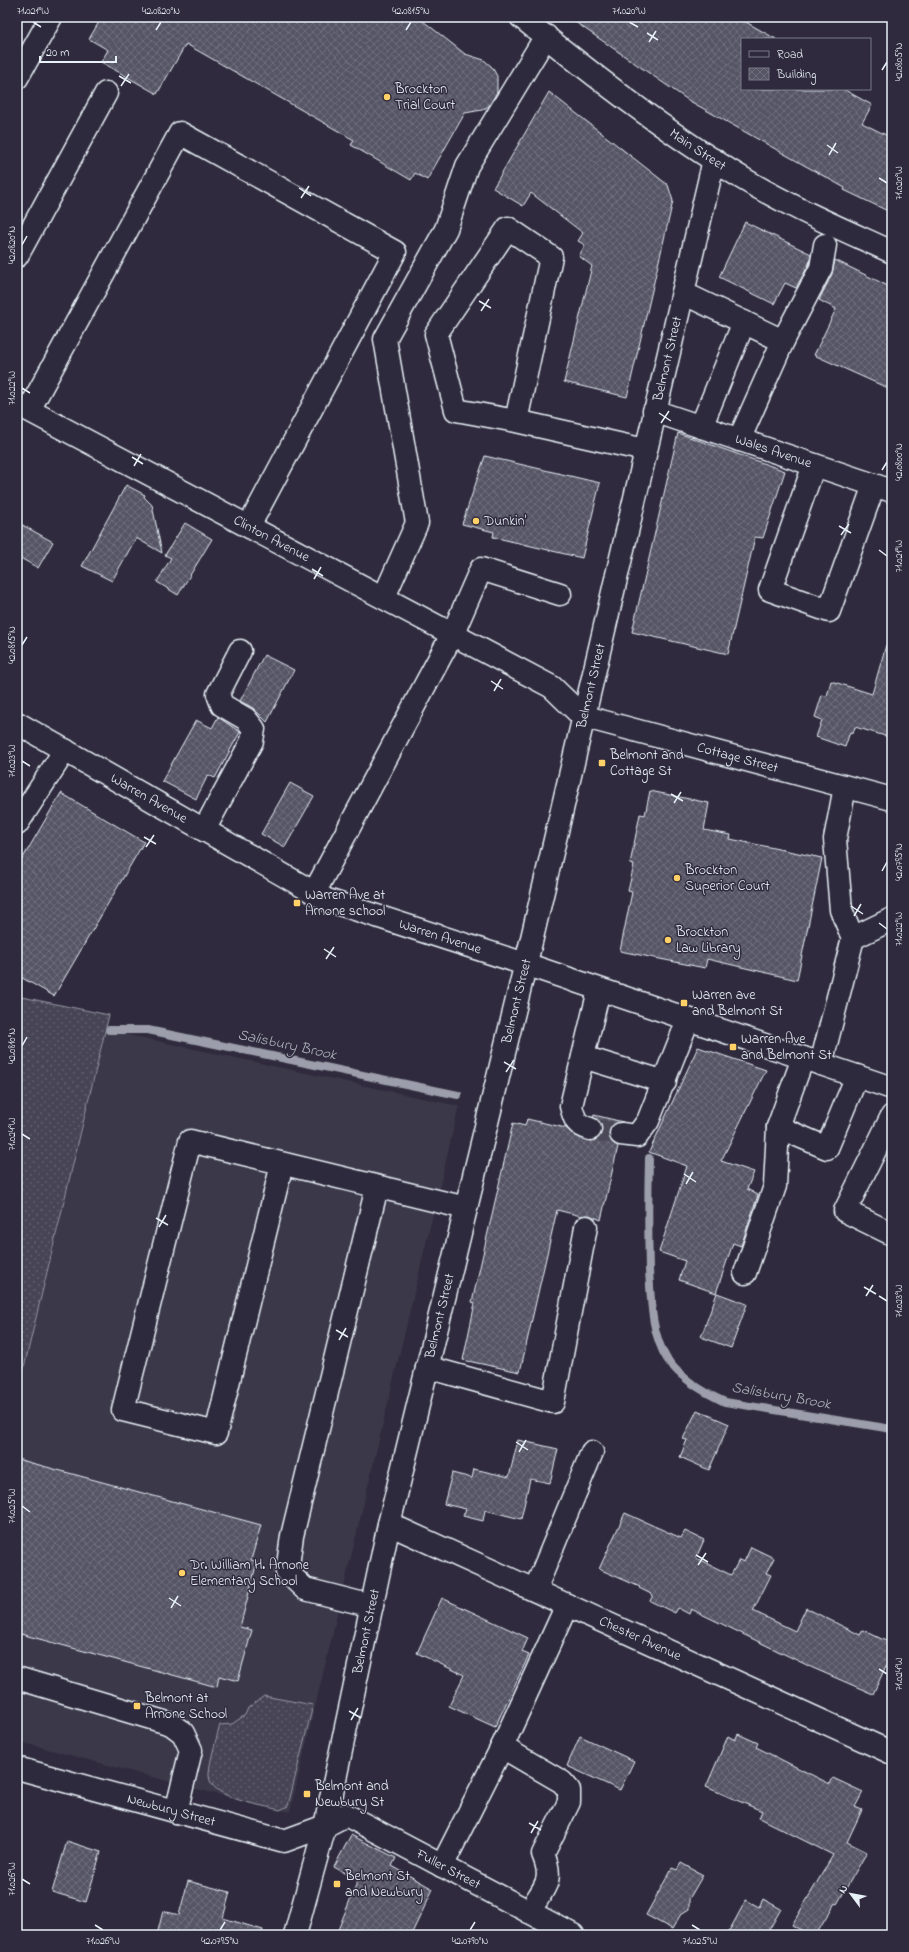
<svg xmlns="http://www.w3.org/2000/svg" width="909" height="1952" font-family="'Indie Flower',sans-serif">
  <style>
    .built { fill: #3b3749 }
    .grass { fill: url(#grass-dots); stroke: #979aa6 }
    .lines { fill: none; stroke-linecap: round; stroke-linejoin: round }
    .stream { stroke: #9c9fab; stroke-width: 8 }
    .building { fill: url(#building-cross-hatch); stroke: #e8f1f8 }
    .minor-tunnel { stroke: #4b4859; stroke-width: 22; stroke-dasharray: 22 11; stroke-linecap: butt }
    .minor-casing { stroke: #e8f1f8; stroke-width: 25 }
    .major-casing { stroke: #e8f1f8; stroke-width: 25 }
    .minor { stroke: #2f2a3d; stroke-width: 22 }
    .major { stroke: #2f2a3d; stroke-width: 22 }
    .ticks { fill: none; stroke: #e8f1f8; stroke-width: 1.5 }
    .poi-dot { fill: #ffd166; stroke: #2f2a3d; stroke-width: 1.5 }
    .labels { text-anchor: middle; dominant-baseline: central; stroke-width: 3; stroke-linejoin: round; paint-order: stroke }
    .poi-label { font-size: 14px; fill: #e8f1f8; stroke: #2f2a3d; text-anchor: start }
    .street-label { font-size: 14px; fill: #e8f1f8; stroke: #2f2a3d }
    .water-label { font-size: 15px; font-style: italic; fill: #afb4be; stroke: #2f2a3d }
    .neatline { fill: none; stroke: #e8f1f8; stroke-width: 1.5 }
    .ticks-label { font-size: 10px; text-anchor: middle; fill: #e8f1f8 }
  </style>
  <defs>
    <pattern id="grass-dots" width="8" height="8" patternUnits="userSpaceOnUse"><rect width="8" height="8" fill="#464455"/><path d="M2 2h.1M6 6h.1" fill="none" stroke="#615f6e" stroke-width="1.8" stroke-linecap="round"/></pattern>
    <pattern id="building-cross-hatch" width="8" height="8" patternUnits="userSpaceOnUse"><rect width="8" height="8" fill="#575565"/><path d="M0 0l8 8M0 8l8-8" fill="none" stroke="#6f6e7c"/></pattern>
  </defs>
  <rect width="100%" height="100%" fill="#2f2a3d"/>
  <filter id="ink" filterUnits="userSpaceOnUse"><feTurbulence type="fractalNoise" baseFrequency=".025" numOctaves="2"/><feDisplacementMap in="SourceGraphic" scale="8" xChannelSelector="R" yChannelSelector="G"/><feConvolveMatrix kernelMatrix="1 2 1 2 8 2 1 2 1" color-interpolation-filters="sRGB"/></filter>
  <g filter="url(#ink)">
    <polygon class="built" points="106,1030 459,1106 290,1812 208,1792 17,1741 17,1383 20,1384"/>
    <g class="grass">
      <polygon points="17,996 109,1015 20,1384 17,1383"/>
      <path d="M264 1696 313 1705 288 1806 280 1810C262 1805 210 1799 209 1776 208 1767 217 1736 220 1725L232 1724 245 1715 248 1708Z"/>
    </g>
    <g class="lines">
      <g class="stream">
        <polyline points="109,1030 148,1030 458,1095"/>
        <path d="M649 1158C648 1196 648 1232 649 1270 651 1300 651 1333 667 1359 681 1379 703 1392 725 1402L892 1429"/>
      </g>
    </g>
    <g class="building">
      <polygon points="102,17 418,17 465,54 484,60 492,67 497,76 497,92 489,106 482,110 465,113 427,180 415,173 411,180 351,145 354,140 186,44 157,94 101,62 108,50 89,39"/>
      <polygon points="568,17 737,17 776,39 742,39 742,89 843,89 872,105 862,123 892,138 892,213 844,190 845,188 688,100"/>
      <polygon points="549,92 668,185 673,201 627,397 564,382 592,266 579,256 585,245 578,241 583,233 531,193 523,206 493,188"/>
      <polygon points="745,222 811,254 809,264 796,288 785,283 774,304 719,277"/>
      <polygon points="835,260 892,288 892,390 814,355 836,309 819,300 832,274"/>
      <polygon points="678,433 785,471 763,538 755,537 728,654 632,632"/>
      <polygon points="485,456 600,483 582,558 493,537 494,532 462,524"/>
      <polygon points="126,485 145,495 144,497 152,505 162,553 136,538 112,581 82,566"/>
      <polygon points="17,522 53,542 38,568 17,556"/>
      <polygon points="185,523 212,539 178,595 157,582 171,558 165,555"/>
      <polygon points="886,645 892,646 892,738 855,727 853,733 850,732 845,747 816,737 822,720 815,717 822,695 827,696 831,681 872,694"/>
      <polygon points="264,655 294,670 267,722 253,708 240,701"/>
      <polygon points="218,717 240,732 215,778 208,775 196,799 162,781 196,720 212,728"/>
      <polygon points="290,783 314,796 285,847 261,834"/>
      <polygon points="650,791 709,803 704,830 731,835 730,839 822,858 797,980 707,959 705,968 620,951 632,892 628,891 634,865 630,864 640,814 645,815"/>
      <polygon points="61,793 144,842 54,996 17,975 17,868"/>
      <polygon points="698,1047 766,1070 721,1161 754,1172 747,1189 758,1195 741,1246 733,1243 716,1293 679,1280 685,1261 659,1252 687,1166 649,1152"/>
      <polygon points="594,1115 623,1122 616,1123 611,1127 609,1132 610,1139 618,1146 601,1220 589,1215 581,1216 557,1210 520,1372 463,1360 475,1303 472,1302 513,1123 525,1126 527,1119 566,1128 576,1136 592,1141 598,1138 602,1133 602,1127 599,1121 593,1117"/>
      <polygon points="717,1293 747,1304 731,1348 701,1337"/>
      <polygon points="697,1410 729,1424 709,1470 680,1457 687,1440 683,1439"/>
      <polygon points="518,1440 558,1449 550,1483 530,1479 521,1519 485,1510 483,1521 463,1516 466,1509 444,1504 452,1473 472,1478 474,1469 509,1477"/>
      <polygon points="17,1459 261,1525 251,1560 257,1562 240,1627 252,1630 238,1681 219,1676 217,1687 17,1633"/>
      <polygon points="625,1513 681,1538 685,1531 704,1540 696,1558 731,1575 739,1560 744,1562 751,1547 774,1558 766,1573 771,1575 753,1611 795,1631 806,1608 860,1635 863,1630 892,1644 892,1653 873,1694 813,1668 691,1609 689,1614 678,1608 675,1613 650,1601 653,1595 639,1588 640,1587 599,1569"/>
      <polygon points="442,1598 528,1638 522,1652 529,1655 495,1727 449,1706 464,1675 417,1653"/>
      <polygon points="738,1734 758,1743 756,1747 830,1784 833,1778 863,1792 855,1807 862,1810 847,1842 867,1852 837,1904 835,1903 816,1935 809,1935 792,1925 833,1855 759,1818 762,1811 706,1787 728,1736 735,1740"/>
      <polygon points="580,1736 634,1761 620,1790 567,1766"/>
      <polygon points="351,1835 396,1858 392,1866 433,1889 411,1935 351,1935 338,1930 358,1880 334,1867"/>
      <polygon points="67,1841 101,1852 86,1902 52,1892"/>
      <polygon points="681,1863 703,1875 689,1899 689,1909 681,1914 672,1929 646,1915 672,1868 677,1870"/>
      <polygon points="188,1881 230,1892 223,1918 263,1930 262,1935 157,1935 163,1911 179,1915"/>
      <polygon points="763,1899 781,1909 766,1935 727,1935 746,1900 759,1907"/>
    </g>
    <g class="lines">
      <polyline class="minor-tunnel" points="590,1129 621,1134"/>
      <defs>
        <g id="minor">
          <polyline points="17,78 51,17"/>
          <polyline points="17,256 106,93"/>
          <polyline points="683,293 783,341 739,440"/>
          <polyline points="783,341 821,268 825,245"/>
          <path id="s1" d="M17 404 552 687 582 716 892 799"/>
          <polyline points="29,410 180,133 395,252 249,526"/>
          <path id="s2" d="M654 411 892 491"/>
          <polyline points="516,421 551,257 508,228 436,334 456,410 516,421 645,450"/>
          <polyline points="701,427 744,322"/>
          <polyline points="814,465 770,590 829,611 874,485"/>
          <polyline points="384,597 417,523 385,339 446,229 467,166 546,36"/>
          <polyline points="17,824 65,750"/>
          <polyline points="204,830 252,741 254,729 246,719 222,705 218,694 240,651"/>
          <polyline points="314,893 453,633 481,569 560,594"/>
          <polyline points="853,938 892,919"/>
          <polyline points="583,1057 665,1082"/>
          <polyline points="821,1064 853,938 841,910 835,839 845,787"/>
          <polyline points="892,1116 845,1211 892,1234"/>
          <polyline points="778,1127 827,1148 857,1076"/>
          <path d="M590 1129C575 1124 575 1120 571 1106L599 990"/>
          <polyline points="621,1134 637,1136 648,1121 688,1020"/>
          <polyline points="282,1164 216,1433 123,1410 190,1141 466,1208"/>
          <polyline points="745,1273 775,1186 778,1127 803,1058"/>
          <polyline points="427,1367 553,1402 586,1227"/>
          <path id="s3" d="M389 1524 892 1753"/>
          <polyline points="535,1590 592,1452"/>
          <polyline points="372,1606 305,1589 287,1572 292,1536 377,1187"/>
          <polyline points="17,1678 171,1724 183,1733 191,1750 176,1812"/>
          <path d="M502 1747 562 1782 569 1790V1802L543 1854C555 1882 543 1888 529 1912"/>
          <path id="s4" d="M17 1768 284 1841 325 1826 346 1815 573 1935"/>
          <polyline points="442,1866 502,1747 567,1605"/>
        </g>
        <g id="major">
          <path id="s5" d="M521 17C592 74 664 131 742 178 790 207 842 229 892 252"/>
          <path id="s6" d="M17 723 327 900 525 964 892 1088"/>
          <path id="s7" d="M295 1935 325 1826 389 1524 532 938 714 160"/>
        </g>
      </defs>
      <use href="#minor" class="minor-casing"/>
      <use href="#major" class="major-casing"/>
      <use href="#minor" class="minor"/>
      <use href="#major" class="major"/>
    </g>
  </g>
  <path class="ticks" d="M33 22 41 27M629 22 638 27M156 30 161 22M406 30 411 22M647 33 658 40M649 42 656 31M882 70 887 62M119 76 131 83M121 86 129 74M827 145 838 153M829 155 836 143M879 178 887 183M299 188 311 196M301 198 309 186M22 245 27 236M479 301 491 308M481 311 489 299M22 388 30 393M659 413 671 421M661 423 669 411M132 457 143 464M134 466 141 454M882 470 887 462M839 526 851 533M841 535 849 524M879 550 887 556M312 569 323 576M314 579 321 567M22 645 27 637M491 681 503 689M494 691 501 679M22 761 30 766M671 794 683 801M674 803 681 792M144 837 156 844M146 847 154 835M882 871 887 862M851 906 863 914M854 916 861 904M879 923 887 929M324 949 336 957M326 959 334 947M22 1046 27 1037M504 1062 516 1069M506 1072 514 1060M22 1134 30 1139M684 1174 696 1182M686 1184 693 1172M156 1218 168 1225M159 1227 166 1215M864 1287 876 1294M866 1296 873 1285M879 1296 887 1301M336 1330 348 1337M339 1340 346 1328M516 1442 528 1450M519 1452 526 1440M22 1506 30 1512M696 1555 708 1562M698 1565 706 1553M169 1598 181 1606M171 1608 178 1596M879 1669 887 1674M349 1711 361 1718M351 1720 358 1708M529 1823 541 1830M531 1833 538 1821M22 1879 30 1884M95 1925 103 1930M692 1925 700 1930M220 1930 225 1922M470 1930 475 1922"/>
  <g class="poi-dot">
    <circle cx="387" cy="97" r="4"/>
    <circle cx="476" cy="521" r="4"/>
    <rect x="598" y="759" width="8" height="8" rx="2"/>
    <circle cx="677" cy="878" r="4"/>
    <rect x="293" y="899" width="8" height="8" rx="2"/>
    <circle cx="668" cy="940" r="4"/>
    <rect x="680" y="999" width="8" height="8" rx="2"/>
    <rect x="729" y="1043" width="8" height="8" rx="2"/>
    <circle cx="182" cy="1573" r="4"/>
    <rect x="133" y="1702" width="8" height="8" rx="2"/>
    <rect x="303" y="1790" width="8" height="8" rx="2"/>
    <rect x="333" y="1880" width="8" height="8" rx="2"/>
  </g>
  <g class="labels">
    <g class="poi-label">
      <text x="395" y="89">Brockton<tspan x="395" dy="16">Trial Court</tspan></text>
      <text x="484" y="521">Dunkin'</text>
      <text x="610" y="755">Belmont and<tspan x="610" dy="16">Cottage St</tspan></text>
      <text x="685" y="870">Brockton<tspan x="685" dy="16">Superior Court</tspan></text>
      <text x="305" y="895">Warren Ave at<tspan x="305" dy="16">Arnone school</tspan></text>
      <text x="676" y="932">Brockton<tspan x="676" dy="16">Law Library</tspan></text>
      <text x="692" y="995">Warren ave<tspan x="692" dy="16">and Belmont St</tspan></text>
      <text x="741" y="1039">Warren Ave<tspan x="741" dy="16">and Belmont St</tspan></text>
      <text x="190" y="1565">Dr. William H. Arnone<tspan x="190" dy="16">Elementary School</tspan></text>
      <text x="145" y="1698">Belmont at<tspan x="145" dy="16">Arnone School</tspan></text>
      <text x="315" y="1786">Belmont and<tspan x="315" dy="16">Newbury St</tspan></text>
      <text x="345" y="1876">Belmont St<tspan x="345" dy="16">and Newbury</tspan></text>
    </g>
    <g class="street-label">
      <text stroke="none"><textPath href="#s5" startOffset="221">Main Street</textPath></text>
      <text stroke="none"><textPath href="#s7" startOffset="1620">Belmont Street</textPath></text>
      <text stroke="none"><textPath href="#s2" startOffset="126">Wales Avenue</textPath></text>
      <text stroke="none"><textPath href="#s1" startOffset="288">Clinton Avenue</textPath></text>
      <text stroke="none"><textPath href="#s7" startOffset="1284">Belmont Street</textPath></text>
      <text stroke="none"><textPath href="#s1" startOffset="808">Cottage Street</textPath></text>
      <text stroke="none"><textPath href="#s6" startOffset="152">Warren Avenue</textPath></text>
      <text stroke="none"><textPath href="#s6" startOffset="476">Warren Avenue</textPath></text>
      <text stroke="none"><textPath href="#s7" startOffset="960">Belmont Street</textPath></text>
      <text stroke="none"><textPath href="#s7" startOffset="636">Belmont Street</textPath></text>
      <text stroke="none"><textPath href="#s7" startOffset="312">Belmont Street</textPath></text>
      <text stroke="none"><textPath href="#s3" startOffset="276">Chester Avenue</textPath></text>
      <text stroke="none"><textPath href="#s4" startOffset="160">Newbury Street</textPath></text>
      <text stroke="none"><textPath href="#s4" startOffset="460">Fuller Street</textPath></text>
    </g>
    <g class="water-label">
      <text transform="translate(287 1045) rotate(12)">Salisbury Brook</text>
      <text transform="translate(781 1396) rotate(10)">Salisbury Brook</text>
    </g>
  </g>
  <rect width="909" height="1952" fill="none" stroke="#2f2a3d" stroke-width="44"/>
  <rect x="741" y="38" width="130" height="52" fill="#2f2a3d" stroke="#797a88"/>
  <rect x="749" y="51" width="20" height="6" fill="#2f2a3d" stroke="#797a88"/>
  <text x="777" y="58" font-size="12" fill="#e8f1f8">Road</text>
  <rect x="749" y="68" width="20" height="12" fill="url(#building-cross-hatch)" stroke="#797a88"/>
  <text x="777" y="78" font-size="12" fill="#e8f1f8">Building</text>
  <g transform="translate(851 1894) rotate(302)" stroke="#2f2a3d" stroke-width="3" paint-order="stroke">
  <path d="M0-3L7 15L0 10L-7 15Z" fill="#e8f1f8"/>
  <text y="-6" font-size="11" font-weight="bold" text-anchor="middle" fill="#e8f1f8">N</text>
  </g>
  <path d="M40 56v6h76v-6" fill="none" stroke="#e8f1f8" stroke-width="2"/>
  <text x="46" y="56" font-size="12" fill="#e8f1f8" stroke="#2f2a3d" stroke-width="3" paint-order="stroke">20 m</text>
  <rect x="22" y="22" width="865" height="1908" class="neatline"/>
  <g class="ticks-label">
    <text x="33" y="14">71.021°W</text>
    <text x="161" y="14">42.0820°N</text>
    <text x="411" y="14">42.0815°N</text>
    <text x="629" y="14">71.020°W</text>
    <text transform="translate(898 62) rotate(-90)" y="4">42.0805°N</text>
    <text transform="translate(898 183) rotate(-90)" y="4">71.020°W</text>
    <text transform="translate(11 245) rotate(-90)" y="4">42.0820°N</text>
    <text transform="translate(11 388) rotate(-90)" y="4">71.022°W</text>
    <text transform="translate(898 462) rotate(-90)" y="4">42.0800°N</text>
    <text transform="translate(898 556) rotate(-90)" y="4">71.021°W</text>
    <text transform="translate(11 645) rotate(-90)" y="4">42.0815°N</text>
    <text transform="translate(11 761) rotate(-90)" y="4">71.023°W</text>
    <text transform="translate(898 862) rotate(-90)" y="4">42.0795°N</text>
    <text transform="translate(898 929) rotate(-90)" y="4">71.022°W</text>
    <text transform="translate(11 1046) rotate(-90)" y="4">42.0810°N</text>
    <text transform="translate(11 1134) rotate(-90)" y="4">71.024°W</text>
    <text transform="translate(898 1301) rotate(-90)" y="4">71.023°W</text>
    <text transform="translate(11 1506) rotate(-90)" y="4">71.025°W</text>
    <text transform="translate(898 1674) rotate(-90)" y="4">71.024°W</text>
    <text transform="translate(11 1879) rotate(-90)" y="4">71.026°W</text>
    <text x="103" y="1944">71.026°W</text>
    <text x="220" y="1944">42.0795°N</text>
    <text x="470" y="1944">42.0790°N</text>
    <text x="700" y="1944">71.025°W</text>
  </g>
</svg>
